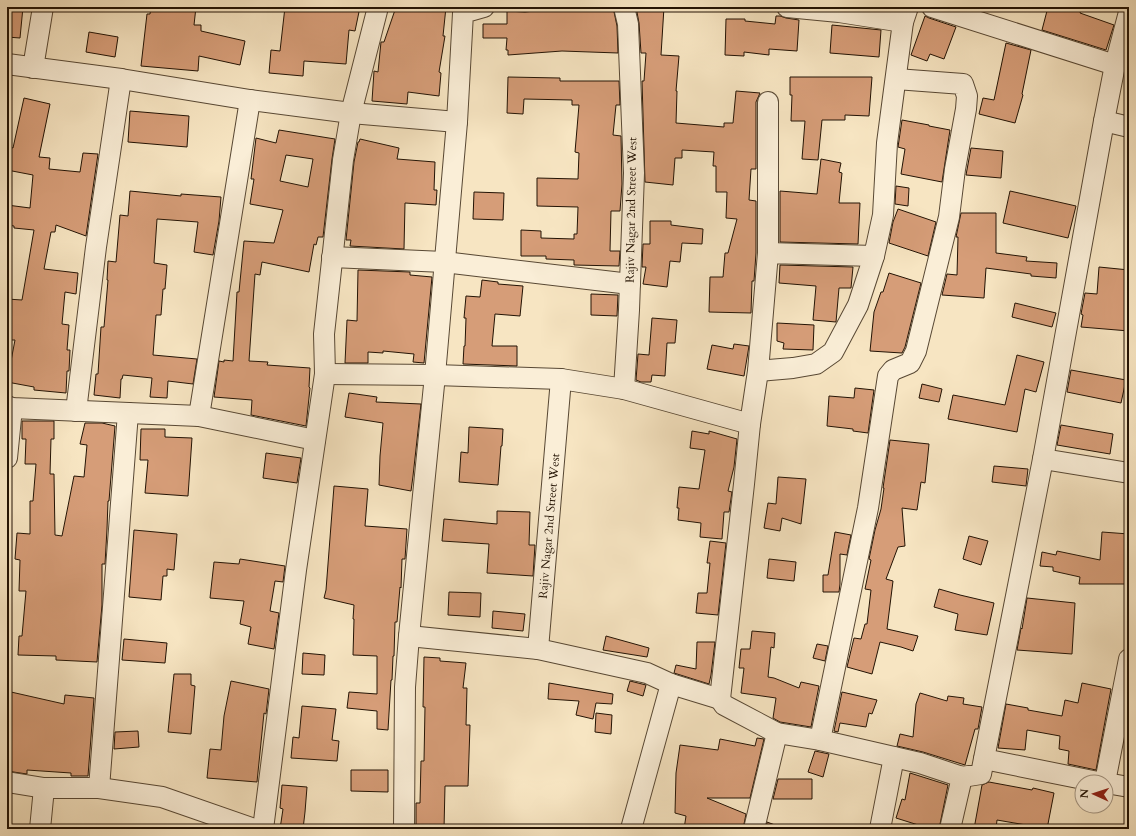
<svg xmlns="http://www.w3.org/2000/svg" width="1136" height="836" font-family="Cardo,serif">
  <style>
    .building { fill: #d69d78; stroke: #231304; fill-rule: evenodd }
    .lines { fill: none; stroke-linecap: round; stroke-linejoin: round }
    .minor-casing { stroke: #584834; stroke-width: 22 }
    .minor { stroke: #faeed7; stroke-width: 20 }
    .labels { text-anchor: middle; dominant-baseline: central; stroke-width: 3; stroke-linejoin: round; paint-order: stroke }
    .street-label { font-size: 12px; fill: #231304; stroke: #faeed7 }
  </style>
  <rect width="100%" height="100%" fill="#f7e5c2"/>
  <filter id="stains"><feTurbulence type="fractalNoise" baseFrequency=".005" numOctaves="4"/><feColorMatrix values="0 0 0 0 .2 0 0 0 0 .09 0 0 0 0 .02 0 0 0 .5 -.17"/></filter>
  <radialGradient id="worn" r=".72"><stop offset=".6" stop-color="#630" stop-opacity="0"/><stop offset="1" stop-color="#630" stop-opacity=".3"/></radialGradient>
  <g class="building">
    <polygon points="7,7 23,7 20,38 7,37"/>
    <polygon points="151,7 196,7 194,25 201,25 201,31 245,41 240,65 199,56 198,71 141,66 147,14 150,14"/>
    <polygon points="285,7 360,7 355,31 349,30 346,64 304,61 303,76 269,73 271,50 280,51"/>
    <polygon points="396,7 446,7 443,36 445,36 439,72 441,73 439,96 408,92 407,104 372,101 374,71 378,72 381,42 384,42"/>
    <polygon points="573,7 613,7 617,26 618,53 562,51 508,55 508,50 506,50 507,38 483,38 483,24 507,24 507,11 525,12"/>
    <polygon points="636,7 664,7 661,55 679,56 676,91 677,91 676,123 724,127 724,123 733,123 736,91 760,93 756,102 756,169 751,169 749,200 756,201 756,253 754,281 752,281 751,313 709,312 710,277 723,277 725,253 728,253 737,219 726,218 727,192 716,192 716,166 713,166 714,152 682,150 682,158 675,158 673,185 645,182 642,81 644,81 646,53 641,53 639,23"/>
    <polygon points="1048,7 1082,7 1080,13 1114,25 1106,50 1042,30"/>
    <polygon points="776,16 780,16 786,18 799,20 797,51 769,49 769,55 744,52 744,56 725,55 726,19 745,19 745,21 775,24"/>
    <polygon points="925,16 929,18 956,27 944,59 930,54 927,61 911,55"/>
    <polygon points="832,25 881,30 879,57 830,53"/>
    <polygon points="89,32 118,37 115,57 86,52"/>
    <polygon points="1006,43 1031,50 1022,94 1023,95 1015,123 979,114 983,98 994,100"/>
    <polygon points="508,77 560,78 560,81 619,81 620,105 616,105 613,135 621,136 622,184 620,211 611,211 610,251 620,251 619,266 574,265 574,260 546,259 546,256 521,256 521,230 541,231 541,238 574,239 574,234 577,234 578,207 537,206 537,178 578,179 579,153 575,152 579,105 572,105 572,100 524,99 523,114 507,113"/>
    <polygon points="790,77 872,77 869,116 845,115 845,120 822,120 818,160 802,159 805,121 791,121 792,95 790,95"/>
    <polygon points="24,98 50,104 39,157 50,158 49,169 80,172 83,153 98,154 86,236 56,225 55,232 51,232 44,269 78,273 76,294 65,292 62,324 69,325 67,350 70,350 69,371 67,371 66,393 34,390 34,387 7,382 15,340 7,340 7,299 22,300 34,230 14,228 14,226 7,225 7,205 30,208 33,175 7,170 7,146 13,148"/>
    <polygon points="130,111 189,116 187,147 128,142"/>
    <polygon points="902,120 929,125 929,126 950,130 942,182 901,174 905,149 898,147"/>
    <path d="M279 130 335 139 332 159 323 237H318L316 245 314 244 309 272 262 262 260 275 255 274 249 361 268 362 267 365 310 368 309 387 310 388 306 426 251 415 252 400 214 397 219 361 224 362V360L233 361 237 292H239L244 241 274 243 283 210 250 204 254 179H251L256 138 276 143ZM286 155 313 159 308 187 280 181Z"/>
    <polygon points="360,139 399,148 397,159 435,162 434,190 437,190 436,205 405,203 404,249 350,246 351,240 346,240 354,162 358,142 359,142"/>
    <polygon points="971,148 1003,151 1001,178 966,175"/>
    <polygon points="821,159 841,163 839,172 842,173 839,203 860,203 858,244 780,242 780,191 817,194"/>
    <polygon points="896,186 909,188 908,206 895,204"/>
    <polygon points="130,191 181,196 181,194 221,197 219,221 213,255 194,252 198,222 157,219 154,263 167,265 165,289 163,289 161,315 156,315 153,355 197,359 193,384 168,381 167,398 150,397 152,378 123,375 122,379 121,379 120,398 94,395 96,374 98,374 101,327 104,327 108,280 107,280 108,261 116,262 120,215 128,216"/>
    <polygon points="1010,191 1076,206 1068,238 1003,223"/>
    <polygon points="474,192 504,193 503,220 473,219"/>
    <polygon points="898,209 936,222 928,256 889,243 893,222"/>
    <polygon points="961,213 996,213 996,253 1027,257 1026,261 1057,263 1056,278 1031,276 1031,274 986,268 984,298 942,295 947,274 957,275 958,237 956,237"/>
    <polygon points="650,221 671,221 671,225 703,229 702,244 682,243 680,262 670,261 667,287 643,284 646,267 642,267 643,244 650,244"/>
    <polygon points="780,265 853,267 851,288 839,288 836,322 813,320 816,286 779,283"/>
    <polygon points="1099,267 1129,270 1129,331 1081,327 1083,315 1081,314 1085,293 1097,294"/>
    <polygon points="358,270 410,272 410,275 432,277 424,363 413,362 414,354 383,351 383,353 368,352 368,363 345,363 347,320 357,321"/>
    <polygon points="889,273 921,283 905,347 902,353 870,351 874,312 881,292 883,292"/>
    <polygon points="482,280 498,282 498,284 523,286 520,316 495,314 492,346 517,346 517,366 463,364 464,346 465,346 466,318 464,318 466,296 480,297"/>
    <polygon points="591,294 618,295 617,316 591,315"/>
    <polygon points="1015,303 1056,313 1052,327 1012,317"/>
    <polygon points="652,318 677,320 675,343 667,343 665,376 652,375 651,382 641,382 636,380 638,354 649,355"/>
    <polygon points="777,323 814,325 813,350 783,349 784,343 777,341"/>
    <polygon points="734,344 749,346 744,376 707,369 712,345 733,349"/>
    <polygon points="1017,355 1044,362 1036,392 1025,389 1017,432 948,419 953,395 1005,405"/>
    <polygon points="1071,370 1126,380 1121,403 1067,392"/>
    <polygon points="922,384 942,389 939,402 919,398"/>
    <polygon points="855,388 874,390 868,433 853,431 853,429 827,426 829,396 854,398"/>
    <polygon points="349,393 377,397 376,402 421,404 413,476 411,491 379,485 380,456 383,423 345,417"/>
    <polygon points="22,421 54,421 54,439 51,439 50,474 54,474 55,535 62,536 74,476 84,477 87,445 80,444 85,423 102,423 115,426 109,501 108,501 107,529 105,564 102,564 102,605 97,662 56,660 56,656 18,655 19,636 22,636 26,591 19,591 20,560 15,559 17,533 30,534 30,501 33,501 36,464 25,464 26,439 22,439"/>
    <polygon points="1061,425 1113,434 1110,454 1057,445"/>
    <polygon points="469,427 503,429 502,446 501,446 498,485 459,482 461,452 468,453"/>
    <polygon points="141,429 165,429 165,437 192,438 188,496 145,493 148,460 140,460"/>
    <polygon points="692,431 709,434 709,431 737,439 734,467 728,491 732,492 729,512 724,512 722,539 700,537 701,523 678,520 679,508 677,508 679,487 699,489 705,450 690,448"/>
    <polygon points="890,440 929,444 925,483 921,482 917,510 902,508 905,546 898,547 886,579 893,581 887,629 918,636 913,651 901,647 880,642 872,674 847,667 854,638 861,639 865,624 867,624 871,590 865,589 871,560 869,559 875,530 881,509 884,488 883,488"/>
    <polygon points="266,453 301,458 297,483 263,478"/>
    <polygon points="994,466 1028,469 1026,486 992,482"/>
    <polygon points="778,477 806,479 801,524 782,518 780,531 764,528 768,503 776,504"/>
    <polygon points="334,486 368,489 365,526 407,529 405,559 402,559 401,588 400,587 397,622 395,622 394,656 393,656 392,680 391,680 388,730 377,729 377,711 347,708 349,692 377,694 377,656 353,655 354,619 353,619 354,605 324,598 326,590"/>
    <polygon points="497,511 530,512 529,545 535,545 533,576 487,573 489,544 442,541 444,519 497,524"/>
    <polygon points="134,530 177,534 174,570 167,569 167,576 163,576 161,600 129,597"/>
    <polygon points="835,532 851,535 847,555 840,554 840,584 839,592 823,592 823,575 828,575"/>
    <polygon points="1102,532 1129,534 1129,584 1079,584 1080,577 1053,571 1053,567 1040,566 1042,552 1056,555 1057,551 1100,560"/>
    <polygon points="969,536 988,541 981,565 963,559"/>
    <polygon points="710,541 726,543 718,615 696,613 698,593 707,593 710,563 707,563"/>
    <polygon points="240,559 285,566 283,582 275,581 270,611 279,613 274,649 248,644 251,627 240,624 244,601 210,598 214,562 239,564"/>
    <polygon points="769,559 796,562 794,581 767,578"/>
    <polygon points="939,589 960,595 994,603 987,635 955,630 958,614 934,607"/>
    <polygon points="449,592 481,593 480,617 448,615"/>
    <polygon points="1027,598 1075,603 1072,654 1017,650 1021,628 1022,629"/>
    <polygon points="493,611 525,614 523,631 492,628"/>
    <polygon points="752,631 775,633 774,648 771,647 768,677 774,678 799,688 801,682 819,686 811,727 780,722 773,718 776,698 741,693 744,668 739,668 741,649 750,649"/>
    <polygon points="606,636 649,648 647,657 603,650"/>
    <polygon points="124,639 167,643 165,663 122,660"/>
    <polygon points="697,642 715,642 711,675 709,684 674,673 676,665 696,669"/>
    <polygon points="817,644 828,646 825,661 813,658"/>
    <polygon points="303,653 325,655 324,675 302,674"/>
    <polygon points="424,657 440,658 440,661 466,663 463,688 467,688 466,725 470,725 468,786 445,786 444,829 416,829 416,803 420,803 421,761 424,761 425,707 423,707"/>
    <polygon points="174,674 191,674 191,685 195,686 191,734 168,732"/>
    <polygon points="231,681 269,689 266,714 264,713 257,782 207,778 210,749 221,750 224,716"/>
    <polygon points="630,681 646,685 643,696 627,691"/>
    <polygon points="549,683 613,694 612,704 596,703 593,719 576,715 579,701 548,699"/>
    <polygon points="1082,683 1111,689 1096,770 1068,764 1069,751 1059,749 1060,736 1027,730 1025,750 998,748 1006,704 1028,708 1028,710 1062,716 1065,700 1078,703"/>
    <polygon points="11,692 64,704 65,695 94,698 88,776 71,776 71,773 27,770 27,774 7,771 7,709"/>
    <polygon points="842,692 877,700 872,714 869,713 866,727 840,723 838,732 834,731"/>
    <polygon points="920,693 947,701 948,696 964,698 963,704 982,707 978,729 975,729 965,765 923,752 897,746 900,734 913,737 916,704"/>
    <polygon points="302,706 336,709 332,740 339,741 337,761 291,758 293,737 299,738"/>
    <polygon points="596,713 612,715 611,734 595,732"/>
    <polygon points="138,731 139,747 114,749 115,732"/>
    <polygon points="757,738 764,739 750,798 707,798 746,814 743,829 684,829 686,816 675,813 676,773 680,745 718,750 720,739 755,746"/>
    <polygon points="815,751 829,754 823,777 808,772"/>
    <polygon points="351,770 388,770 388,792 351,791"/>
    <polygon points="910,773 948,785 939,829 931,829 896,818 902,799 905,800"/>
    <polygon points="778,779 812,779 812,799 773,799"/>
    <polygon points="989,782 1032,790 1033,788 1054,793 1047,829 1025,829 1026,825 997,820 996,829 974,829 982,785"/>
    <polygon points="282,785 307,787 305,812 303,829 280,829 283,809 280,808"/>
    <polygon points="767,822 783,828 782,829 766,829"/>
  </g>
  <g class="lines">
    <defs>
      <g id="minor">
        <polyline points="787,7 839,12 903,22 908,7"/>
        <polyline points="932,7 1115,65"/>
        <polyline points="903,22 887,143 883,215 874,256 768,253 758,371 750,424 744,484 720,699 724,705 777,733 820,740 920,763 962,777 981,774 1043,459 1104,121 1115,65 1129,12"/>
        <polyline points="7,64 121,79 250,100 351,113 457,122"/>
        <polyline points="33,68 43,7"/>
        <polyline points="1104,121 1129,127"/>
        <polyline points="768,253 768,102"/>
        <polyline points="332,257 444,262 630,284"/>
        <polyline points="758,371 793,368 816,364 833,352 858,305 874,256"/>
        <polyline points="325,374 435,375 561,379 624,389 750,424"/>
        <polyline points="624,389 629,310 634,173 628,24 624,7"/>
        <polyline points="7,406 12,408 199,416 315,440"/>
        <polyline points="76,411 96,247 121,79"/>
        <polyline points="199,416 250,100"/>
        <polyline points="7,458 12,408"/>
        <polyline points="1043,459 1129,473"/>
        <polyline points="409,636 538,649 647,673 671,684 720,699"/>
        <polyline points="538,649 561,379"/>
        <polyline points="820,740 868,508 888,376 893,370 910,363 916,351 949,217 955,169 966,109 967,96 963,84 896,79"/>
        <polyline points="984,759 1098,782"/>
        <polyline points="7,782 44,788 99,788 162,797 254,829"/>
        <polyline points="1105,782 1129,659"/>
        <polyline points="1106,783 1129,787"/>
        <polyline points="99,788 128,413"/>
        <polyline points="40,829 44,788"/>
        <polyline points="263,829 296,570 325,374 324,334 343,160 351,113 378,7"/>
        <polyline points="404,829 405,687 409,636 435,375 457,122 463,13 484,7"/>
        <polyline points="631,829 671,684"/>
        <polyline points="754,829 777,733"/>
        <polyline points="880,829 894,757"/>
        <polyline points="950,829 962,777"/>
      </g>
    </defs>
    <use href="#minor" class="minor-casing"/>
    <use href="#minor" class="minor"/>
  </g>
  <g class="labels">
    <g class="street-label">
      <text transform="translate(631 210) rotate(-89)">Rajiv Nagar 2nd Street West</text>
      <text transform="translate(549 526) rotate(-85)">Rajiv Nagar 2nd Street West</text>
    </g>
  </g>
  <rect width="1136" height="836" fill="none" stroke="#f7e5c2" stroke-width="24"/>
  <rect x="8" y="8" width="1120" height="820" fill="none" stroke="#231304" stroke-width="2"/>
  <rect x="12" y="12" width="1112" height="812" fill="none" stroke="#231304"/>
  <g transform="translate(1094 794) rotate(273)"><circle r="19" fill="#faeed7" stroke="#a49683"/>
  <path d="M0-3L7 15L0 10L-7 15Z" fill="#8f2418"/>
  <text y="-6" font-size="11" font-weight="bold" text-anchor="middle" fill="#231304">N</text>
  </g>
  <rect width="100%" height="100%" filter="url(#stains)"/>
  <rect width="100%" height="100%" fill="url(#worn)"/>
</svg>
